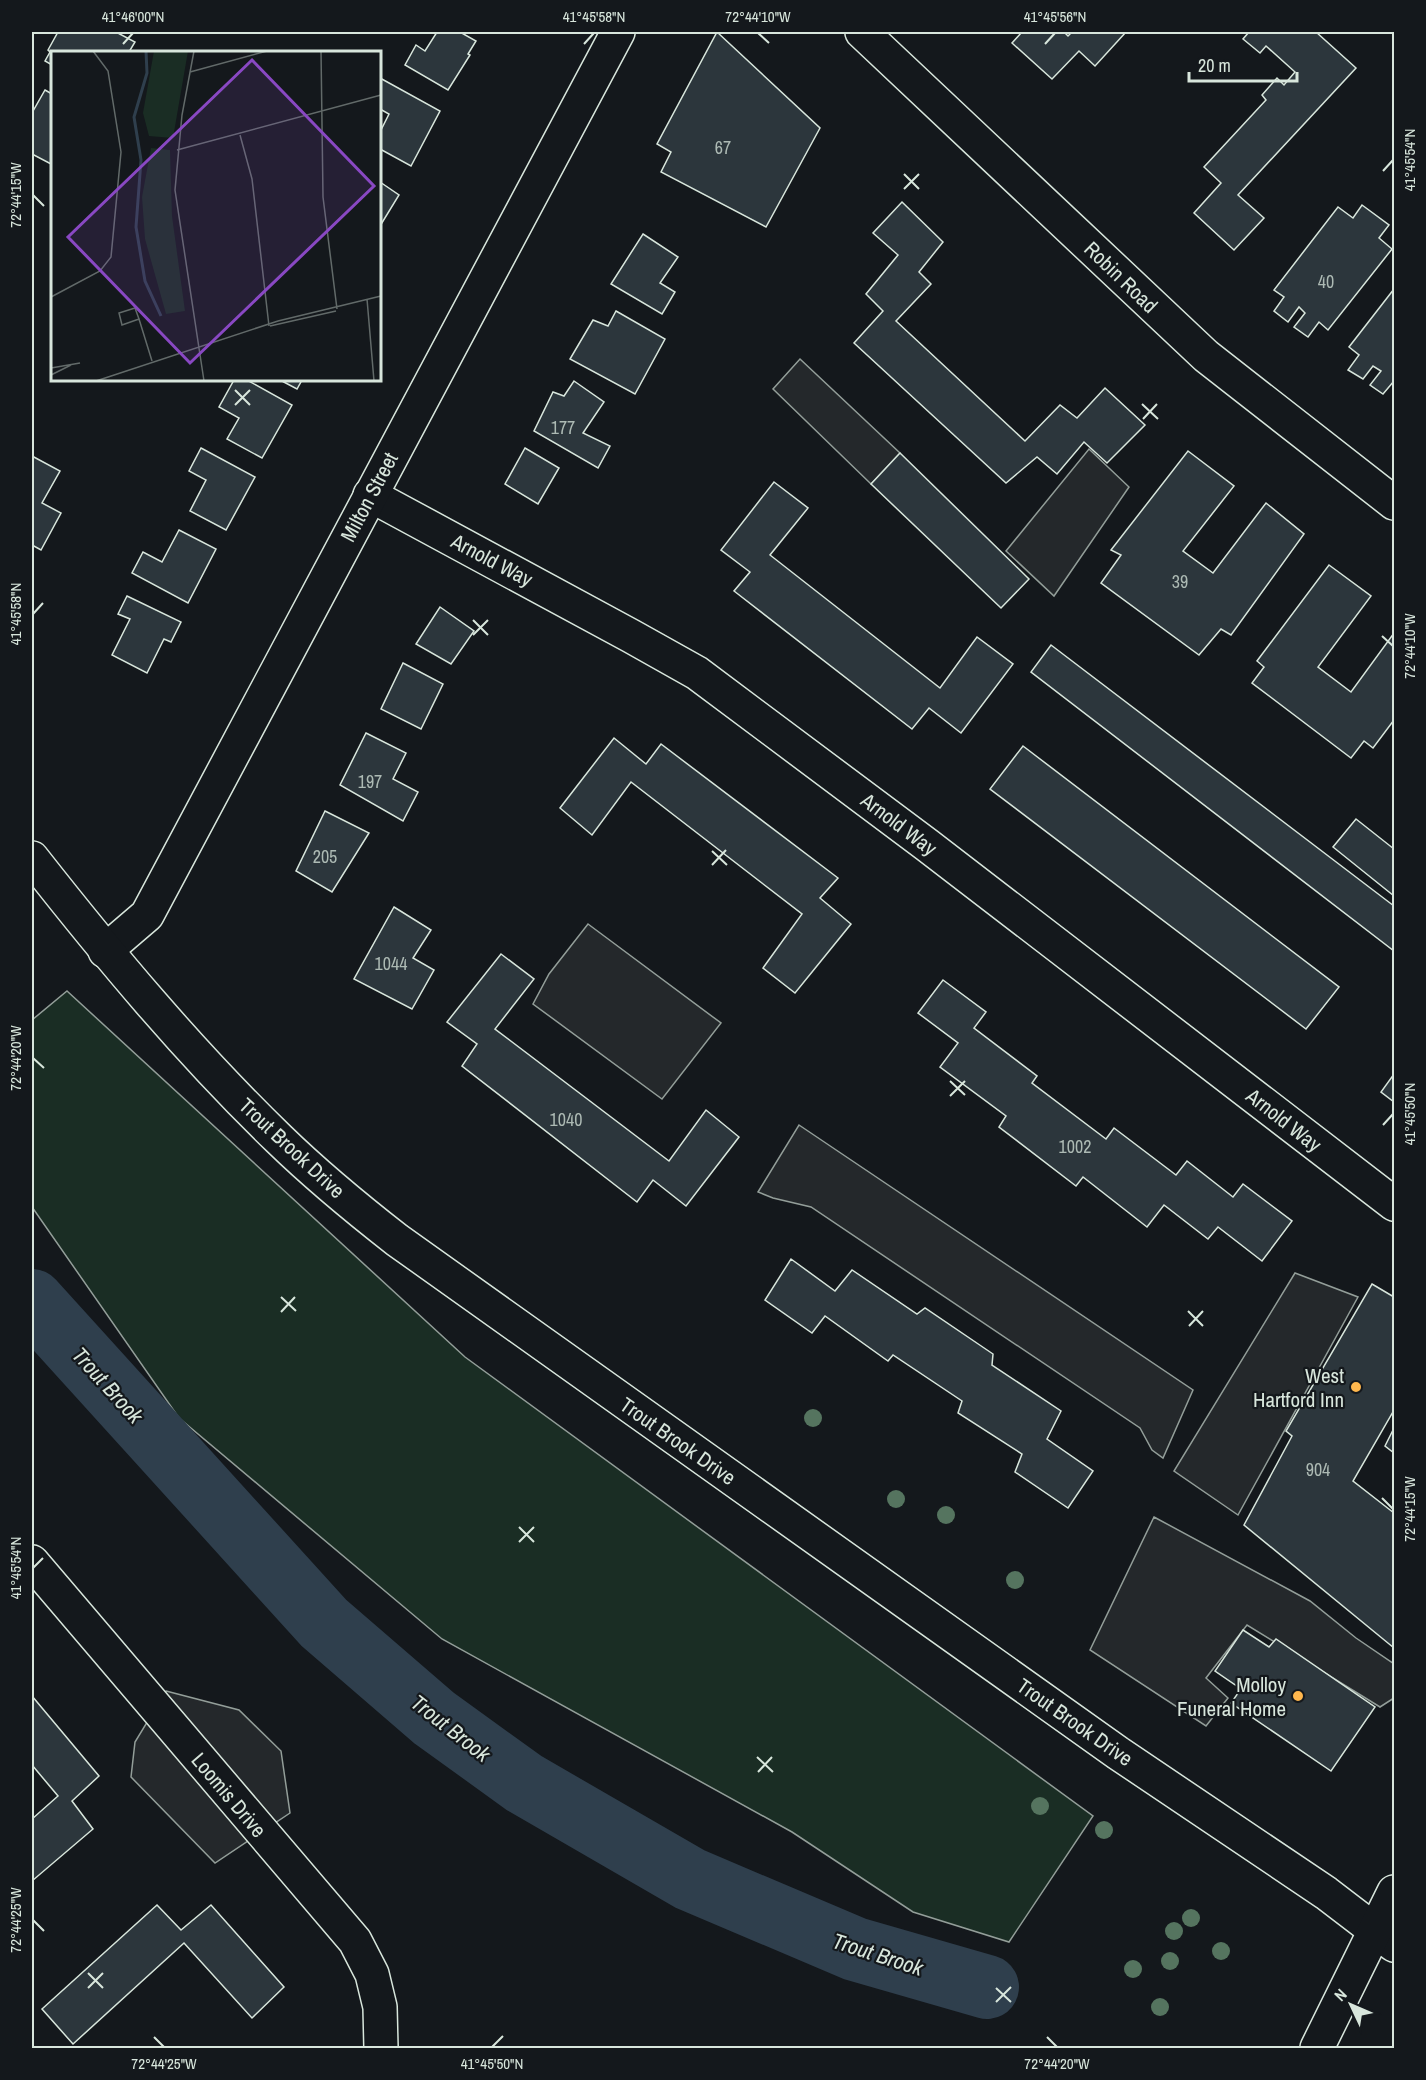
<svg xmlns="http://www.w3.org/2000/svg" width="1426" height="2080" font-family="'Archivo Narrow',sans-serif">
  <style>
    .green { fill: #1a2d24; stroke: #939e99; stroke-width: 1.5 }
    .parking { fill: #24282b; stroke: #939e99; stroke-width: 1.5 }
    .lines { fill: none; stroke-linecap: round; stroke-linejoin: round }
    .river { stroke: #2f3f4d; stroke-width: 64 }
    .building { fill: #2c363c; stroke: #d8e6dc; stroke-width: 1.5 }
    .minor-casing { stroke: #d8e6dc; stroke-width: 36 }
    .major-casing { stroke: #d8e6dc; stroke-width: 36 }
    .minor { stroke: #14181c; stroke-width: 33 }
    .major { stroke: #14181c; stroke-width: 33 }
    .tree { fill: #55745f }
    .ticks { fill: none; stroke: #d8e6dc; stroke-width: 2 }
    .poi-dot { fill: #ffb74d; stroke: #14181c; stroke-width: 2 }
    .labels { text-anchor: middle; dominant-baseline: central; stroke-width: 4.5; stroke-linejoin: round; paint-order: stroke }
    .number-label { font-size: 18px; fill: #adbab4 }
    .street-label { font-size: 21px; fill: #d8e6dc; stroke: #14181c }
    .poi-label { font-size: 21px; fill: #d8e6dc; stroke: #14181c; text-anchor: end }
    .water-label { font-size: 22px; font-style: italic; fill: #d8e6dc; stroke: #14181c }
    .inset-river { fill: none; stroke: #2f3f4d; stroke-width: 3 }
    .inset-road { fill: none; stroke: #626a69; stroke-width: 1.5 }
    .view { fill: #8948c3; fill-opacity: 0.15; stroke: #8948c3; stroke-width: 3 }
    .inset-edge { fill: none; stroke: #d8e6dc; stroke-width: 3 }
    .neatline { fill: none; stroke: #d8e6dc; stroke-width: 2 }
    .ticks-label { font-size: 15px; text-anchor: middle; fill: #d8e6dc }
  </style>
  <rect width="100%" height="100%" fill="#14181c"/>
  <polygon class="green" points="67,991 465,1357 1093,1816 1009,1942 913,1912 792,1832 442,1639 179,1418 32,1207 32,1020"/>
  <g class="parking">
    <polygon points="800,359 900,453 871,484 773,389"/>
    <polygon points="1089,449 1129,487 1054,596 1006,551"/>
    <polygon points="588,924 721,1023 662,1099 533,1004 549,974"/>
    <polygon points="799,1125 1193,1390 1163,1458 1152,1450 1140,1428 811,1207 773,1198 758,1192"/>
    <polygon points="1295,1273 1358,1297 1238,1515 1174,1471"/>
    <polygon points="1154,1517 1310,1601 1356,1638 1394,1664 1394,1698 1380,1707 1247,1625 1206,1678 1228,1698 1206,1726 1090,1650"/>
    <polygon points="166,1691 239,1710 281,1751 290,1813 215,1863 131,1777 135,1742"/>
  </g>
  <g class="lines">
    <polyline class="river" points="32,1301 324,1623 434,1718 524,1783 690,1879 855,1949 987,1987"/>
  </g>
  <g class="building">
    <polygon points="58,32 116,32 135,42 129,52 52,52 52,65 45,61 50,52 48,50"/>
    <polygon points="437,32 460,32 476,41 468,54 470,55 448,90 405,65 416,45 425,51"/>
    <polygon points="717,32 820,128 766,227 661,172 671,152 657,144"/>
    <polygon points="1022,32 1064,32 1068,36 1072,32 1126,32 1095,66 1079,51 1052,79 1012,43"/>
    <polygon points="1249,32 1316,32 1356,68 1238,195 1264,218 1234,250 1194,213 1221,183 1204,167 1266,100 1262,95 1277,78 1284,85 1295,72 1266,46 1260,53 1243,39"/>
    <polygon points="380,78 440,111 411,166 380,149 380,132 389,114 380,109"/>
    <polygon points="45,90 52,94 51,164 32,154 32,110 33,111"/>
    <polygon points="380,182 399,195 380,226"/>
    <polygon points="902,202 943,242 919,272 931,284 896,321 1025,441 1060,405 1077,418 1105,388 1145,425 1107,463 1084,442 1057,474 1037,457 1006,483 854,343 883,311 866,294 898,255 873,233"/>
    <polygon points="1362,205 1389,225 1379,238 1392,249 1328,330 1319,322 1308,337 1294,327 1305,313 1299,307 1288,322 1274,311 1284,297 1274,290 1338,207 1353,218"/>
    <polygon points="643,234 678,257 660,283 675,292 662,314 611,284"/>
    <polygon points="1394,289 1394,381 1383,394 1370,385 1381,371 1373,366 1363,379 1348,370 1359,355 1349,347"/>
    <polygon points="616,311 665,339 635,394 570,359 593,320 608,326"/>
    <polygon points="234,380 247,380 292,405 262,458 227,439 239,418 219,407"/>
    <polygon points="280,380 302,380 297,389"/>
    <polygon points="574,381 604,402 583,433 610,446 598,468 534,431 553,392 564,396"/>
    <polygon points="201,448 255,477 226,530 190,511 206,480 189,471"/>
    <polygon points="525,448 559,468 538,504 505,484"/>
    <polygon points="1188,451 1234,486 1183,551 1213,573 1266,503 1304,534 1231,635 1221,629 1199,655 1101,583 1121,555 1111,550"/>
    <polygon points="900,453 1029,579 1001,608 871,484"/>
    <polygon points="32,456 60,471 42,503 61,513 41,550 32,545"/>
    <polygon points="774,482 808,508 770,555 940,688 977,637 1013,664 961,733 929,708 912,729 734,591 750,572 721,550"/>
    <polygon points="179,530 216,549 188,603 132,573 143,552 162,562"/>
    <polygon points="1329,565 1371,596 1318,667 1351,692 1394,633 1394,720 1373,748 1364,741 1351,758 1252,683 1264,667 1257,661"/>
    <polygon points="127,596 181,622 171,642 164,639 147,673 112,655 130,619 118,614"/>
    <polygon points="440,607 474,631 451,664 416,644"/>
    <polygon points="1051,645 1394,906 1394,951 1031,672"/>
    <polygon points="403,663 443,684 421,729 381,709"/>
    <polygon points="366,733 406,753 393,779 418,792 403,821 340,785"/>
    <polygon points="614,738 646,764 661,744 838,878 820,898 851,924 795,993 763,968 802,914 631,782 592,835 560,808"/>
    <polygon points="1023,746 1339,987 1306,1029 990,789"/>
    <polygon points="325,811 369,833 332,892 296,871"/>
    <polygon points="1356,819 1394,849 1394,896 1333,847"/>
    <polygon points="394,907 431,930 413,958 434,970 412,1009 354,979"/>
    <polygon points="501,954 534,979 495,1029 669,1161 706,1110 739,1137 686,1206 653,1180 637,1202 462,1066 477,1044 447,1022"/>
    <polygon points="943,980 986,1012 974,1028 1037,1076 1032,1083 1106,1139 1114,1128 1176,1175 1187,1161 1233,1197 1243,1184 1292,1221 1262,1261 1218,1227 1208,1239 1164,1205 1147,1227 1083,1177 1076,1186 999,1127 1006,1116 940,1067 958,1043 918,1013"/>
    <polygon points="1394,1074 1394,1102 1381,1092"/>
    <polygon points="791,1259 835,1291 852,1270 917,1314 925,1308 993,1354 992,1365 1061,1411 1047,1439 1093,1471 1068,1508 1015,1472 1022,1454 958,1413 962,1401 893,1355 888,1361 825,1316 812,1333 765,1300"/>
    <polygon points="1372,1284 1394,1297 1394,1410 1353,1481 1394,1513 1394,1648 1244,1525 1292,1436 1286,1431"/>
    <polygon points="1394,1428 1394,1453 1385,1446"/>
    <polygon points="1243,1630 1269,1647 1276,1639 1375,1707 1331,1771 1231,1703 1241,1689 1215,1671"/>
    <polygon points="32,1696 99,1776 72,1801 93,1829 32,1881 32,1819 58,1796 32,1765"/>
    <polygon points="157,1905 181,1930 211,1905 284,1987 252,2018 184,1943 73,2044 42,2009"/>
  </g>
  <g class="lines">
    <defs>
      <g id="minor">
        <polyline points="862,32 1206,356 1394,503"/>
        <polyline points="370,495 631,636 697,673 927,845 1394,1204"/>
        <polyline points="105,951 147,915 618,32"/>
        <polyline points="32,1562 355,1941 372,1974 380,2007 381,2048"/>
      </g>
      <g id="major">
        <path d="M32 858C109 956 189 1052 279 1139 316 1175 356 1208 397 1240L1118 1753 1326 1893 1394 1945"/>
        <polyline points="1317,2048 1394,1892"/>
      </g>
    </defs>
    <use href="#minor" class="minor-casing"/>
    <use href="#major" class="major-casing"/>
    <use href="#minor" class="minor"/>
    <use href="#major" class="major"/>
  </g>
  <g class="tree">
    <circle cx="813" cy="1418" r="9"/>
    <circle cx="896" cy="1499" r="9"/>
    <circle cx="946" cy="1515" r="9"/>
    <circle cx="1015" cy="1580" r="9"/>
    <circle cx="1040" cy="1806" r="9"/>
    <circle cx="1104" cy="1830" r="9"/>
    <circle cx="1191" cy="1918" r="9"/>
    <circle cx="1174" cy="1931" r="9"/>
    <circle cx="1221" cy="1951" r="9"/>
    <circle cx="1170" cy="1961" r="9"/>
    <circle cx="1133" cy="1969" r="9"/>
    <circle cx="1160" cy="2007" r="9"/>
  </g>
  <path class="ticks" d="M758 33 769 43M123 44 133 33M584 44 594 33M1045 44 1055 33M1383 171 1393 160M904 174 919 189M904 189 919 174M33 195 44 206M235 390 250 405M1142 404 1158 419M235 405 250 390M1143 419 1157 404M33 614 43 603M473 620 488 635M473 635 488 620M1382 636 1393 646M712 851 727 865M712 865 726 850M33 1058 44 1068M950 1081 965 1095M950 1096 965 1081M1383 1125 1393 1114M281 1297 296 1311M1188 1311 1203 1326M281 1312 295 1297M1189 1326 1203 1311M1382 1498 1393 1509M519 1527 534 1542M519 1542 534 1527M33 1568 43 1558M757 1757 773 1772M758 1772 772 1757M33 1920 44 1931M88 1973 103 1988M88 1988 103 1973M996 1988 1011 2002M996 2002 1011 1987M154 2037 164 2047M1047 2037 1057 2047M492 2047 503 2036"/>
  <g class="poi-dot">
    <circle cx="1356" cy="1387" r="6"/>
    <circle cx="1298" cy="1696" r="6"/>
  </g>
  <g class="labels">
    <g class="number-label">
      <text x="723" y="147">67</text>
      <text x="1326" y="281">40</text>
      <text x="563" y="427">177</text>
      <text x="1180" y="581">39</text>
      <text x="370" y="781">197</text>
      <text x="325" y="856">205</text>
      <text x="391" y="963">1044</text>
      <text x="566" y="1119">1040</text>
      <text x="1075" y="1146">1002</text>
      <text x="1318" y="1469">904</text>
    </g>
    <g class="street-label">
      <text transform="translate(1121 277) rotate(44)">Robin Road</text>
      <text transform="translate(369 497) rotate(-62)">Milton Street</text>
      <text transform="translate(492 560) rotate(28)">Arnold Way</text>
      <text transform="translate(899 824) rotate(37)">Arnold Way</text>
      <text transform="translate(1284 1120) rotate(38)">Arnold Way</text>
      <text transform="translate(292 1148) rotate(43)">Trout Brook Drive</text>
      <text transform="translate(678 1441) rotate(35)">Trout Brook Drive</text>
      <text transform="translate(1075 1722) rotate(35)">Trout Brook Drive</text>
      <text transform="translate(229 1795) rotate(50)">Loomis Drive</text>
    </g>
    <g class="poi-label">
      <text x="1344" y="1375">West<tspan x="1344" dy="24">Hartford Inn</tspan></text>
      <text x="1286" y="1684">Molloy<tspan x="1286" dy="24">Funeral Home</tspan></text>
    </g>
    <g class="water-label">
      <text transform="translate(108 1385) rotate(48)">Trout Brook</text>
      <text transform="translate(451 1728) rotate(38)">Trout Brook</text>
      <text transform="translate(878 1954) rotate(18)">Trout Brook</text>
    </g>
  </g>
  <g transform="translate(51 51)">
    <rect width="330" height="330" fill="#14181c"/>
    <path d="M103 0H137L122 87 98 85 92 62ZM100 97 119 99 121 165 134 260 115 263 94 188 91 146Z" fill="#1a2d24"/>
    <path class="inset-river" d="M95 0 96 22 83 66 90 109 85 176 94 230 110 265"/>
    <path class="inset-road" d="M143 0 131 64 124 139 153 330M270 0 272 146 286 258M139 21 216 0M189 84 201 128 218 275M126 99 330 44M0 246 49 220 60 206 70 101 57 20 42 0M316 248 323 330M88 268 84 257 68 262 71 274 88 268 101 310M219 275 285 260M0 317 29 312M0 324 20 314M45 330 227 270 330 245"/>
    <path class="view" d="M201 9 323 135 139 312 17 186Z"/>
    <rect width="330" height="330" class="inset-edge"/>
  </g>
  <rect width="1426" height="2080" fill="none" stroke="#14181c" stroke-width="66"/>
  <g transform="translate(1351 2005) rotate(314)" stroke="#14181c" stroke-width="4.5" paint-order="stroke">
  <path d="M0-4.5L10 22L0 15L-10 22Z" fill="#d8e6dc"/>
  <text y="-9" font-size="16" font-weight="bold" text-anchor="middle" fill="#d8e6dc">N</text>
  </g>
  <path d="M1189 72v9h108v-9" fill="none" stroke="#d8e6dc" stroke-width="3"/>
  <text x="1198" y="72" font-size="18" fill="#d8e6dc" stroke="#14181c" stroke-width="4.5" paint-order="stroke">20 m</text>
  <rect x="33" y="33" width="1360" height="2014" class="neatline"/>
  <g class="ticks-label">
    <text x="133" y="22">41°46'00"N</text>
    <text x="594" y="22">41°45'58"N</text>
    <text x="758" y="22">72°44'10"W</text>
    <text x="1055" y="22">41°45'56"N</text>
    <text transform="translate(1410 160) rotate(-90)" y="5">41°45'54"N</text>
    <text transform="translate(16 195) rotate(-90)" y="5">72°44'15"W</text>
    <text transform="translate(16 614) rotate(-90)" y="5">41°45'58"N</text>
    <text transform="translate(1410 646) rotate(-90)" y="5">72°44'10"W</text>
    <text transform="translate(16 1058) rotate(-90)" y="5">72°44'20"W</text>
    <text transform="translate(1410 1114) rotate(-90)" y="5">41°45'50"N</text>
    <text transform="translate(1410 1509) rotate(-90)" y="5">72°44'15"W</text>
    <text transform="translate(16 1568) rotate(-90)" y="5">41°45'54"N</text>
    <text transform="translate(16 1920) rotate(-90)" y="5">72°44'25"W</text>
    <text x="164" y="2069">72°44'25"W</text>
    <text x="492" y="2069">41°45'50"N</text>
    <text x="1057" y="2069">72°44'20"W</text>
  </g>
</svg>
